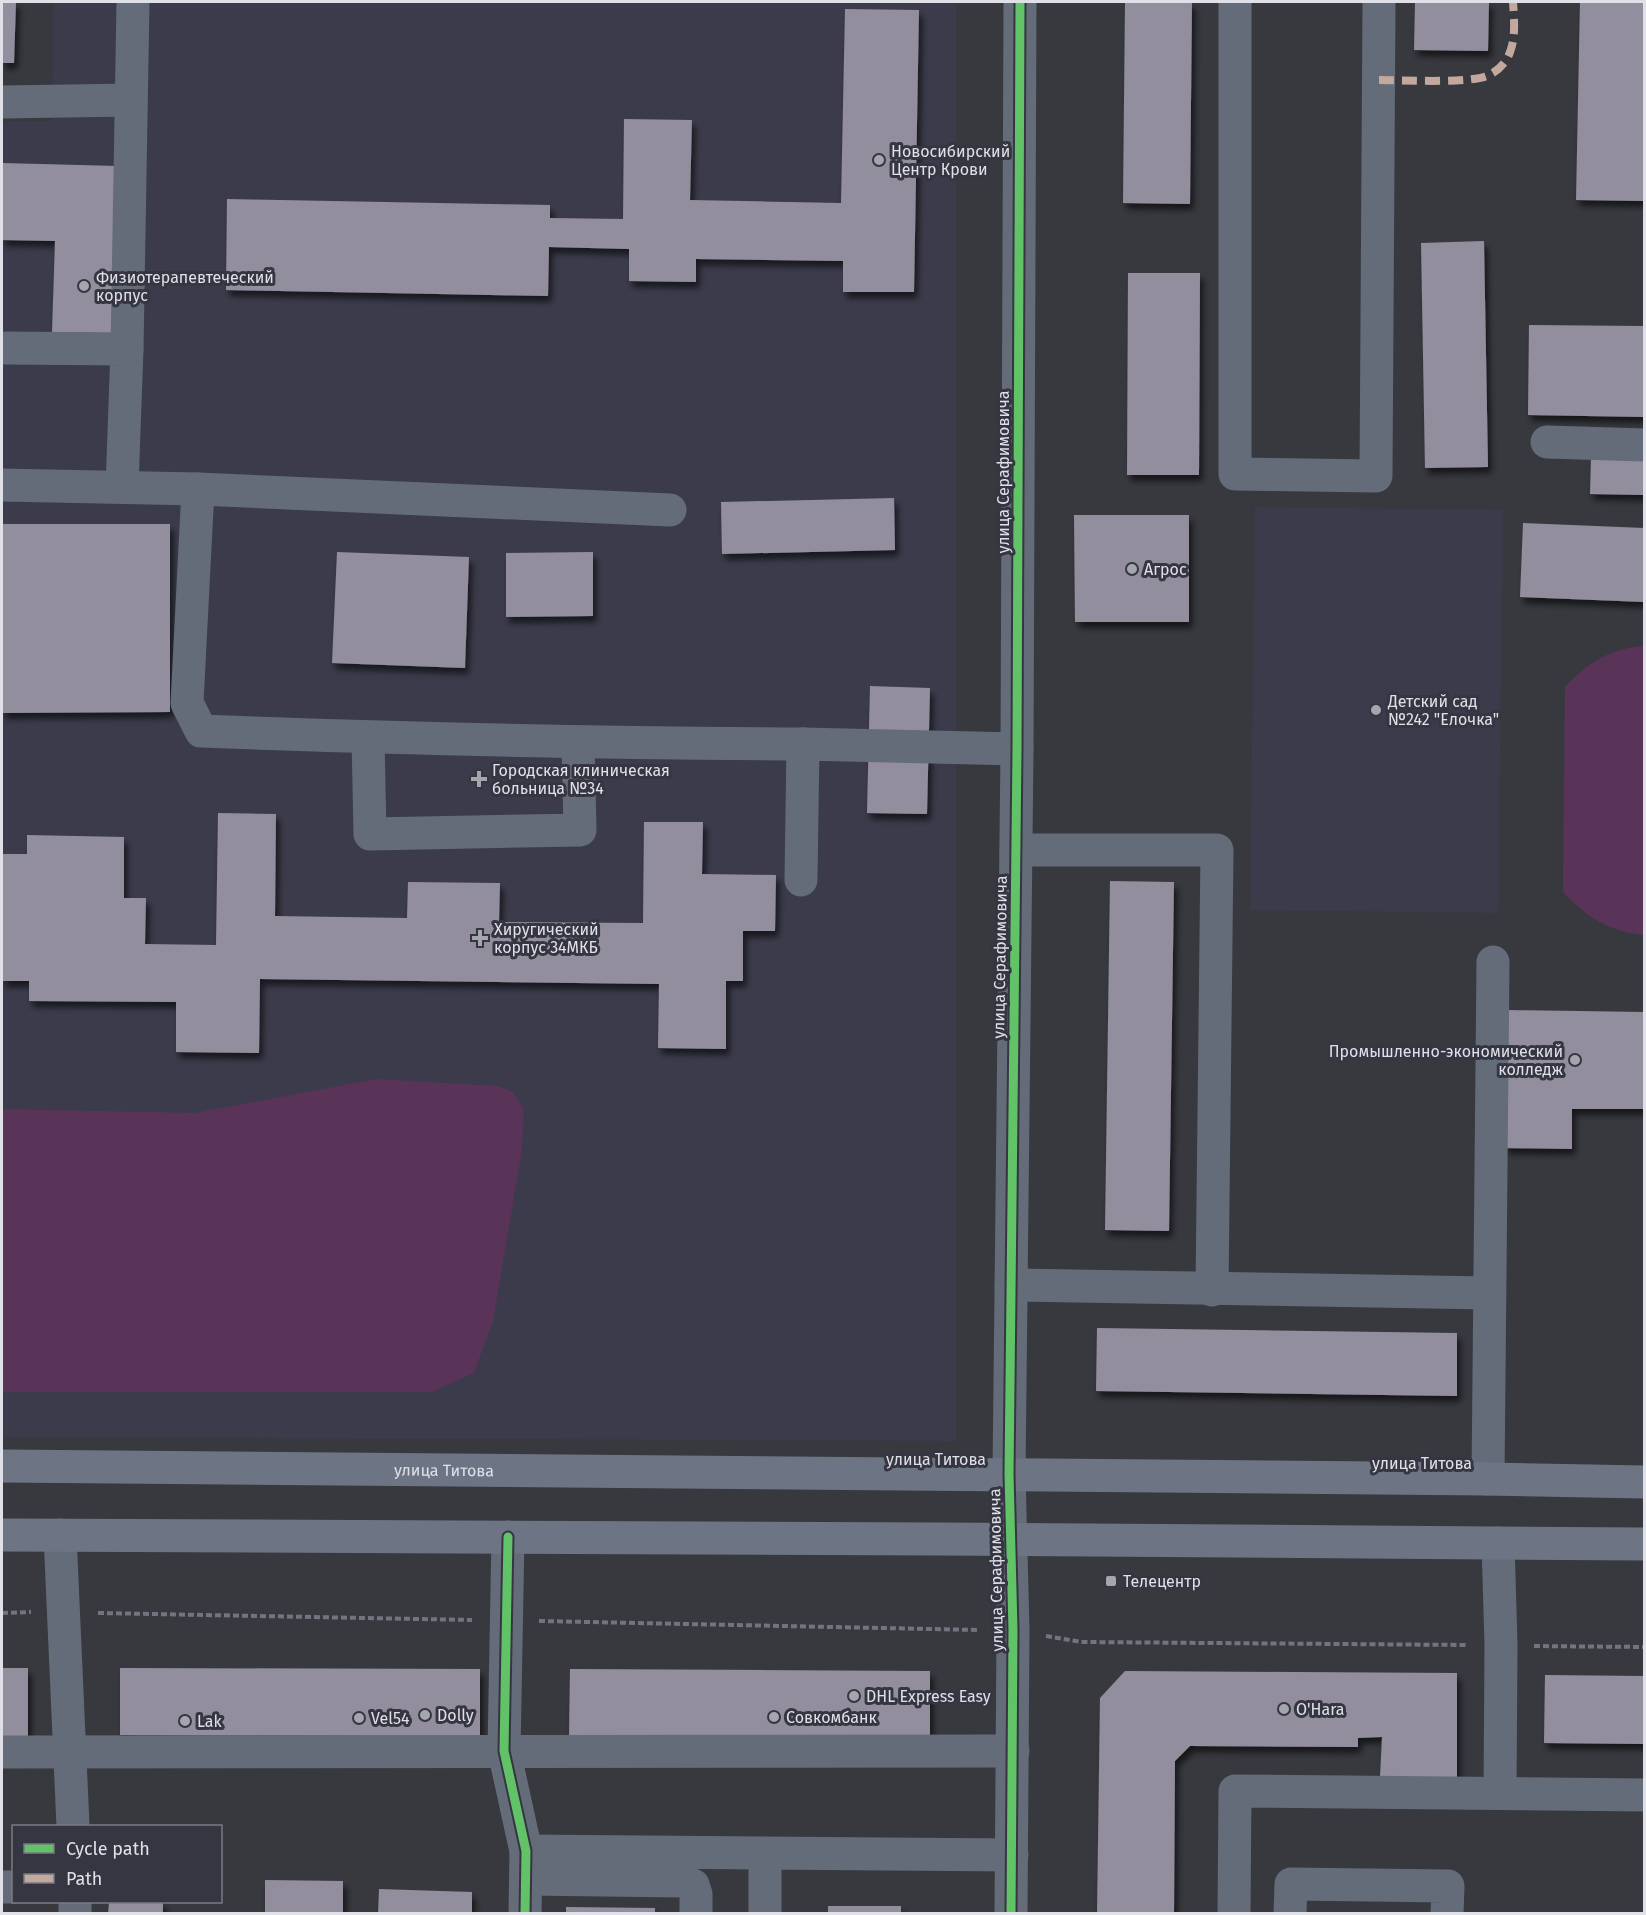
<svg xmlns="http://www.w3.org/2000/svg" width="1646" height="1915" font-family="'Fira Sans',sans-serif">
  <style>
    .built { fill: #3b3b4b }
    .green { fill: #5a3358 }
    .building { fill: #938e9d; filter: url(#shadow) }
    .lines { fill: none; stroke-linecap: round; stroke-linejoin: round }
    .path { stroke: #71757f; stroke-width: 4; stroke-dasharray: 6 3; stroke-linecap: butt }
    .minor { stroke: #646c79; stroke-width: 33 }
    .major { stroke: #6d7585; stroke-width: 33 }
    .quiet { stroke: #c3a89e; stroke-width: 8; stroke-dasharray: 15 8; stroke-linecap: butt }
    .cycleway-casing { stroke: #353642; stroke-width: 13 }
    .cycleway { stroke: #61c268; stroke-width: 9 }
    .poi-dot { fill: #a5a6ad; stroke: #353642; stroke-width: 2 }
    .labels { text-anchor: middle; dominant-baseline: central; stroke-width: 6; stroke-linejoin: round; paint-order: stroke }
    .poi-label { font-size: 16px; fill: #e0e0e8; stroke: #353642; text-anchor: start }
    .street-label { font-size: 16px; fill: #e0e0e8; stroke: #353642 }
  </style>
  <defs>
    <filter id="shadow"><feDropShadow dx="3.5" dy="6" stdDeviation="3" flood-color="#0009"/></filter>
  </defs>
  <rect width="100%" height="100%" fill="#38393f"/>
  <g class="built">
    <polygon points="53,2 956,2 956,1441 2,1437 2,121 52,121"/>
    <polygon points="1255,507 1503,510 1498,913 1250,910"/>
  </g>
  <g class="green">
    <path d="M1644 646V935C1610 932 1586 917 1563 892L1565 687C1587 663 1611 648 1644 646Z"/>
    <polygon points="376,1079 498,1086 512,1092 524,1109 522,1149 493,1321 474,1373 432,1392 2,1392 2,1109 195,1113"/>
  </g>
  <g class="building">
    <polygon points="2,2 16,2 14,63 2,63"/>
    <polygon points="1125,2 1192,2 1190,204 1123,203"/>
    <polygon points="1415,2 1489,2 1488,51 1414,50"/>
    <polygon points="1580,2 1644,2 1644,201 1576,200"/>
    <polygon points="845,9 919,10 914,292 843,292 843,261 696,259 696,282 629,281 629,249 549,247 548,296 226,290 227,199 550,205 550,218 623,219 624,119 692,120 690,200 841,203"/>
    <polygon points="2,163 118,166 113,333 52,332 55,241 2,240"/>
    <polygon points="1484,241 1488,467 1425,468 1421,243"/>
    <polygon points="1128,273 1200,273 1199,475 1127,475"/>
    <polygon points="1529,325 1644,326 1644,417 1528,415"/>
    <polygon points="1591,458 1644,459 1644,495 1590,494"/>
    <polygon points="894,498 895,550 722,554 721,502"/>
    <polygon points="1074,515 1189,515 1189,622 1075,622"/>
    <polygon points="1523,523 1644,528 1644,602 1520,597"/>
    <polygon points="2,524 170,524 170,712 2,713"/>
    <polygon points="337,552 469,557 465,668 332,663"/>
    <polygon points="593,552 593,616 506,617 506,553"/>
    <polygon points="870,686 930,688 927,814 867,813"/>
    <polygon points="218,813 276,814 275,916 407,918 408,882 500,883 499,922 643,923 644,822 703,822 702,874 776,875 775,931 743,931 743,981 726,981 726,1049 658,1048 659,984 260,979 259,1053 176,1052 176,1002 29,1001 29,981 2,981 2,854 27,854 27,835 124,837 124,898 146,898 145,944 216,945"/>
    <polygon points="1110,881 1174,882 1169,1231 1105,1230"/>
    <polygon points="1506,1010 1644,1012 1644,1109 1572,1109 1572,1149 1504,1148"/>
    <polygon points="1097,1328 1457,1333 1457,1396 1096,1391"/>
    <rect x="2" y="1668" width="26" height="68"/>
    <polygon points="120,1668 480,1669 480,1736 120,1735"/>
    <polygon points="570,1669 930,1671 930,1738 569,1736"/>
    <polygon points="1125,1671 1457,1673 1457,1777 1380,1777 1382,1737 1358,1738 1358,1747 1190,1746 1175,1761 1174,1914 1097,1914 1100,1698"/>
    <polygon points="1545,1675 1644,1676 1644,1744 1544,1743"/>
    <polygon points="265,1880 343,1881 343,1914 265,1914"/>
    <polygon points="379,1889 472,1892 472,1914 378,1914"/>
    <polygon points="109,1902 163,1902 163,1914 108,1914"/>
    <rect x="828" y="1906" width="73" height="8"/>
    <polygon points="566,1907 655,1908 655,1914 566,1914"/>
  </g>
  <g class="lines">
    <g class="path">
      <polyline points="2,1613 31,1612"/>
      <polyline points="98,1613 472,1620"/>
      <polyline points="539,1621 979,1630"/>
      <polyline points="1046,1636 1081,1642 1467,1645"/>
      <polyline points="1534,1646 1644,1647"/>
    </g>
    <g class="minor">
      <polyline points="1235,2 1235,474 1376,476 1379,2"/>
      <polyline points="2,102 131,100"/>
      <polyline points="2,348 127,349 122,487"/>
      <polyline points="127,349 133,2"/>
      <polyline points="1547,442 1644,445"/>
      <path d="M2 485 198 489 187 703 201 731C402 739 602 743 803 744"/>
      <polyline points="198,489 670,510"/>
      <polyline points="368,738 370,834 580,830 578,743"/>
      <polyline points="1016,850 1217,850 1212,1290"/>
      <polyline points="801,880 803,744 1017,749"/>
      <polyline points="1011,1285 1489,1293"/>
      <polyline points="1488,1479 1493,962"/>
      <polyline points="60,1535 73,1826"/>
      <polyline points="508,1537 504,1751 526,1851 525,1914"/>
      <polyline points="1498,1543 1501,1645 1500,1793"/>
      <polyline points="2,1752 1013,1751"/>
      <polyline points="526,1851 1012,1855"/>
      <polyline points="526,1879 684,1881 693,1885 696,1894 696,1914"/>
      <polyline points="2,1887 14,1887"/>
      <polyline points="75,1914 75,1902"/>
      <polyline points="765,1914 765,1854"/>
      <polyline points="1011,1914 1013,1630 1009,1474 1017,749 1020,2"/>
      <polyline points="1234,1914 1235,1791 1644,1795"/>
      <polyline points="1290,1914 1291,1884 1448,1886 1447,1914"/>
    </g>
    <g class="major">
      <path id="s1" d="M2 1466 1488 1479 1644 1482"/>
      <polyline points="2,1535 938,1539 1644,1544"/>
    </g>
    <path class="quiet" d="M1379 80C1401 80 1473 84 1489 75 1498 71 1507 62 1510 52 1516 37 1514 17 1513 2"/>
    <defs>
      <g id="cycleway">
        <polyline points="508,1537 504,1751 526,1851 525,1914"/>
        <polyline points="1011,1914 1013,1630 1009,1474 1017,749 1020,2"/>
      </g>
    </defs>
    <use href="#cycleway" class="cycleway-casing"/>
    <use href="#cycleway" class="cycleway"/>
  </g>
  <g class="poi-dot">
    <circle cx="879" cy="160" r="6"/>
    <circle cx="84" cy="286" r="6"/>
    <circle cx="1132" cy="569" r="6"/>
    <circle cx="1376" cy="710" r="6"/>
    <path d="M476 770h6v6h6v6h-6v6h-6v-6h-6v-6h6z"/>
    <path d="M477 929h6v6h6v6h-6v6h-6v-6h-6v-6h6z"/>
    <circle cx="1575" cy="1060" r="6"/>
    <rect x="1105" y="1575" width="12" height="12" rx="3"/>
    <circle cx="854" cy="1696" r="6"/>
    <circle cx="1284" cy="1709" r="6"/>
    <circle cx="425" cy="1715" r="6"/>
    <circle cx="774" cy="1717" r="6"/>
    <circle cx="359" cy="1718" r="6"/>
    <circle cx="185" cy="1721" r="6"/>
  </g>
  <g class="labels">
    <g class="poi-label">
      <text x="891" y="151">Новосибирский<tspan x="891" dy="18">Центр Крови</tspan></text>
      <text x="96" y="277">Физиотерапевтеческий<tspan x="96" dy="18">корпус</tspan></text>
      <text x="1144" y="569">Агрос</text>
      <text x="1388" y="701">Детский сад<tspan x="1388" dy="18">№242 "Елочка"</tspan></text>
      <text x="492" y="770">Городская клиническая<tspan x="492" dy="18">больница №34</tspan></text>
      <text x="494" y="929">Хиругический<tspan x="494" dy="18">корпус 34МКБ</tspan></text>
      <text x="1563" y="1051" text-anchor="end">Промышленно-экономический<tspan x="1563" dy="18">колледж</tspan></text>
      <text x="1123" y="1581">Телецентр</text>
      <text x="866" y="1696">DHL Express Easy</text>
      <text x="1296" y="1709">O'Hara</text>
      <text x="437" y="1715">Dolly</text>
      <text x="786" y="1717">Совкомбанк</text>
      <text x="371" y="1718">Vel54</text>
      <text x="197" y="1721">Lak</text>
    </g>
    <g class="street-label">
      <text transform="translate(1003 472) rotate(-90)">улица Серафимовича</text>
      <text transform="translate(1000 957) rotate(-89)">улица Серафимовича</text>
      <text x="936" y="1459">улица Титова</text>
      <text x="1422" y="1463">улица Титова</text>
      <text stroke="none"><textPath href="#s1" startOffset="442">улица Титова</textPath></text>
      <text transform="translate(996 1570) rotate(-91)">улица Серафимовича</text>
    </g>
  </g>
  <rect width="1646" height="1915" fill="none" stroke="#e0e0e8" stroke-width="6"/>
  <rect x="12" y="1825" width="210" height="78" fill="#353642" stroke="#797a84" stroke-width="1.5"/>
  <rect x="24" y="1844" width="30" height="9" fill="#61c268" stroke="#797a84" stroke-width="1.5"/>
  <text x="66" y="1855" font-size="18" fill="#e0e0e8">Cycle path</text>
  <rect x="24" y="1874" width="30" height="9" fill="#c3a89e" stroke="#797a84" stroke-width="1.5"/>
  <text x="66" y="1885" font-size="18" fill="#e0e0e8">Path</text>
</svg>
